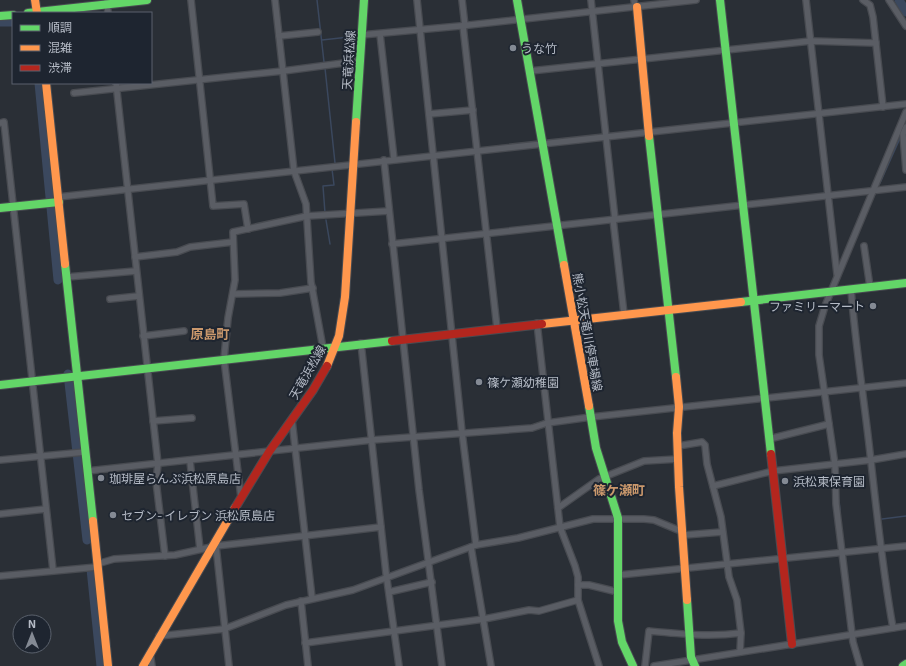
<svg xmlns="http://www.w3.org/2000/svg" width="906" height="666" font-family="'Exo 2','Noto Sans JP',sans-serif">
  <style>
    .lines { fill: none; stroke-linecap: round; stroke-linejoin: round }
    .stream { stroke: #3b485e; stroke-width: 1.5 }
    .river { stroke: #3b485e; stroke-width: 9 }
    .street-casing { stroke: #484b51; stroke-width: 8 }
    .fast-casing { stroke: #484b51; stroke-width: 10 }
    .slow-casing { stroke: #484b51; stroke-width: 10 }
    .jam-casing { stroke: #484b51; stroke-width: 10 }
    .street { stroke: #5a5d64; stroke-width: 5.5 }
    .fast { stroke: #63d668; stroke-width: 8 }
    .slow { stroke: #ff974d; stroke-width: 8 }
    .jam { stroke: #b3261e; stroke-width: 8 }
    .poi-dot { fill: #848a94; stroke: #1e2530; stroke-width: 1.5 }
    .labels { text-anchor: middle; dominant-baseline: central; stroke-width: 4; stroke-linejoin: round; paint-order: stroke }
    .poi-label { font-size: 12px; fill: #b5bbc6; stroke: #1e2530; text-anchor: start }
    .street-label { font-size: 12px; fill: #b5bbc6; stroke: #1e2530 }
    .neighbourhood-label { font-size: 13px; font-weight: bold; fill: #ca986c; stroke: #1e2530 }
  </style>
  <rect width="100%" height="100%" fill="#2a2f36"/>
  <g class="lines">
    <g class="stream">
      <polyline points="317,0 324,62"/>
      <polyline points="322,40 358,36"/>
      <polyline points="325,68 335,163"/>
      <polyline points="904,126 906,121"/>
      <polyline points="880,183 901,136"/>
      <polyline points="325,213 323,186 334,185 332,169"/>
      <polyline points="326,220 330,244"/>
      <polyline points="839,500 840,510"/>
      <polyline points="882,519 906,516"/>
      <polyline points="895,625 906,623"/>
    </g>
    <g class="river">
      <polyline points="899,0 906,12"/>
      <polyline points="0,22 13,22"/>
      <polyline points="39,83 58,280"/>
      <polyline points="68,374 87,540"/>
      <polyline points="91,569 101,666"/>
    </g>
    <defs>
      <g id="street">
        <polyline points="107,0 108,13"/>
        <polyline points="191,0 213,206 244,204 248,229"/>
        <polyline points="275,0 294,171 306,204 311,282 323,348"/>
        <polyline points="417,0 462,432 476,545"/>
        <polyline points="462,0 465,26"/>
        <polyline points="591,0 615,219"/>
        <polyline points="634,0 635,7"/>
        <polyline points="806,0 837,274"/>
        <polyline points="863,0 870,5 873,17 883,107"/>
        <polyline points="889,0 906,26"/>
        <polyline points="463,26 497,328"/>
        <polyline points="380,34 394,159"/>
        <polyline points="361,35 460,26 696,0"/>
        <polyline points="279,36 318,32"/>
        <polyline points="530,71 811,41 876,43"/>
        <polyline points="116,83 158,464 156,481 165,556"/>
        <polyline points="74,93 283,71 359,61"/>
        <polyline points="429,114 473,110"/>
        <polyline points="0,123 4,122 53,570"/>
        <polyline points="906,127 903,134 906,170"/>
        <polyline points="384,160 419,490 442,666"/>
        <polyline points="58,197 906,104"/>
        <polyline points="613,219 624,314"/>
        <polyline points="392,244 906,187"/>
        <polyline points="864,246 870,287"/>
        <polyline points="135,257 177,252 190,247 233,242"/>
        <polyline points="67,277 136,271"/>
        <path d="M851 289C855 341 863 392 869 444 876 505 882 567 893 628"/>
        <polyline points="233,294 280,293 313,288"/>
        <polyline points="110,299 139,296"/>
        <polyline points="537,323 560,527 575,566 578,577 578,600 599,666"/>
        <polyline points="143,336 184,331"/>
        <polyline points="361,343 386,573 399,666"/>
        <polyline points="292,420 312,598"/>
        <polyline points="153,421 192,418"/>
        <polyline points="769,439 829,424"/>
        <polyline points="678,446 702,442 705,445 707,464 721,517 729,577 737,600 741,633"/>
        <polyline points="0,460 85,452"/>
        <polyline points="190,461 200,549"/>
        <polyline points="87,471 372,440 532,428 547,423 591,417 906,383"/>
        <polyline points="713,486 773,471 871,460 906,454"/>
        <polyline points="241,497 224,359 228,318 235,280 233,232 307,216 389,211"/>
        <polyline points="558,508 599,479 644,461 678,459"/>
        <polyline points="0,514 46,509"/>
        <polyline points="684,535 722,532"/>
        <polyline points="216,546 229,666"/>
        <polyline points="471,547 491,666"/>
        <polyline points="97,564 114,559 175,555 216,546 381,527"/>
        <polyline points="619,575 906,546"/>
        <polyline points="0,576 97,567"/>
        <polyline points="578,585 589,585 618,592"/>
        <polyline points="389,592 432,582"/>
        <polyline points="301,601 308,666"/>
        <polyline points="159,636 224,629 286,605 353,590 476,545 518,538 593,519 644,519 654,520 683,532"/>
        <polyline points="305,643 484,619 529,610 539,611 578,600"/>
        <polyline points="150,653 152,666"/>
        <path d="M645 666 649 631C680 634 710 637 741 633L740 652"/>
        <polyline points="654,666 906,626"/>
        <polyline points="860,666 853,642 836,504 835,465 819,355 819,326 825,306 906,112"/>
      </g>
      <g id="fast">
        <polyline points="517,0 564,265"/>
        <polyline points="720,0 771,454"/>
        <polyline points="28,13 147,0"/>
        <polyline points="0,16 13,15"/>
        <polyline points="356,122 364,0"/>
        <polyline points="649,136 676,377"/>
        <polyline points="0,208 59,202"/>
        <polyline points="65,264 93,521"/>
        <polyline points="741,302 906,283"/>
        <polyline points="0,385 392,341"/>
        <polyline points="589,406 596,448 618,518 618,621 622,642 633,666"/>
        <polyline points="687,600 691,657 695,666"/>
        <polyline points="903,666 906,664"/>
      </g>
      <g id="slow">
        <polyline points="35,0 37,13"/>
        <polyline points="637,7 649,136"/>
        <polyline points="46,83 65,264"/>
        <polyline points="564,265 589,406"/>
        <polyline points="542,324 741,302"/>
        <polyline points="327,366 339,336 345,297 356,122"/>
        <polyline points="676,377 679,407 677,433 679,487 687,600"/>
        <polyline points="93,521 108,666"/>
        <polyline points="143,666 235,508"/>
      </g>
      <g id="jam">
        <polyline points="392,341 542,324"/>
        <polyline points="771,454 792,644"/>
        <polyline points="235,508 269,452 313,390 327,366"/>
      </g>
    </defs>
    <use href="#street" class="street-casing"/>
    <use href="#fast" class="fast-casing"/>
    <use href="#slow" class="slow-casing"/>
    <use href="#jam" class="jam-casing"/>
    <use href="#street" class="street"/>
    <use href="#fast" class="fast"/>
    <use href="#slow" class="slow"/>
    <use href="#jam" class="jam"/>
  </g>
  <g class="poi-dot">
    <circle cx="513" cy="48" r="4"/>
    <circle cx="873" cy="306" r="4"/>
    <circle cx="479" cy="382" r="4"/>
    <circle cx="101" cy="478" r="4"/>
    <circle cx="785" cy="481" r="4"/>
    <circle cx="113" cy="515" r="4"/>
  </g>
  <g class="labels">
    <g class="poi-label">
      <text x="521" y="48">うな竹</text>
      <text x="865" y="306" text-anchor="end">ファミリーマート</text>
      <text x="487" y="382">篠ケ瀬幼稚園</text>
      <text x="109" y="478">珈琲屋らんぷ浜松原島店</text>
      <text x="793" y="481">浜松東保育園</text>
      <text x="121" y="515">セブン‐イレブン 浜松原島店</text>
    </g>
    <g class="street-label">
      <text transform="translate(348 60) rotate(-86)">天竜浜松線</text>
      <text transform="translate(588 332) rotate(80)">熊小松天竜川停車場線</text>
      <text transform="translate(307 372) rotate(-60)">天竜浜松線</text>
    </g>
    <g class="neighbourhood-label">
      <text x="210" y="334">原島町</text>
      <text x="619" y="490">篠ケ瀬町</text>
    </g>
  </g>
  <rect x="12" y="12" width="140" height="72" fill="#1e2530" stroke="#5a616c"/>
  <rect x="20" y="25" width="20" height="6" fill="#63d668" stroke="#5a616c"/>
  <text x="48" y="32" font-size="12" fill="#b5bbc6">順調</text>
  <rect x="20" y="45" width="20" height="6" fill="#ff974d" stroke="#5a616c"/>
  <text x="48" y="52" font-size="12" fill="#b5bbc6">混雑</text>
  <rect x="20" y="65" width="20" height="6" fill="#b3261e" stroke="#5a616c"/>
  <text x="48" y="72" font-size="12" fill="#b5bbc6">渋滞</text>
  <g transform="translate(32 634)"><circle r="19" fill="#1e2530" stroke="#5a616c"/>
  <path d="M0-3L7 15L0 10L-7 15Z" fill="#848a94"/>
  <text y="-6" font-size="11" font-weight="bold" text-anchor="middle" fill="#b5bbc6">N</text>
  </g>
</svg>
